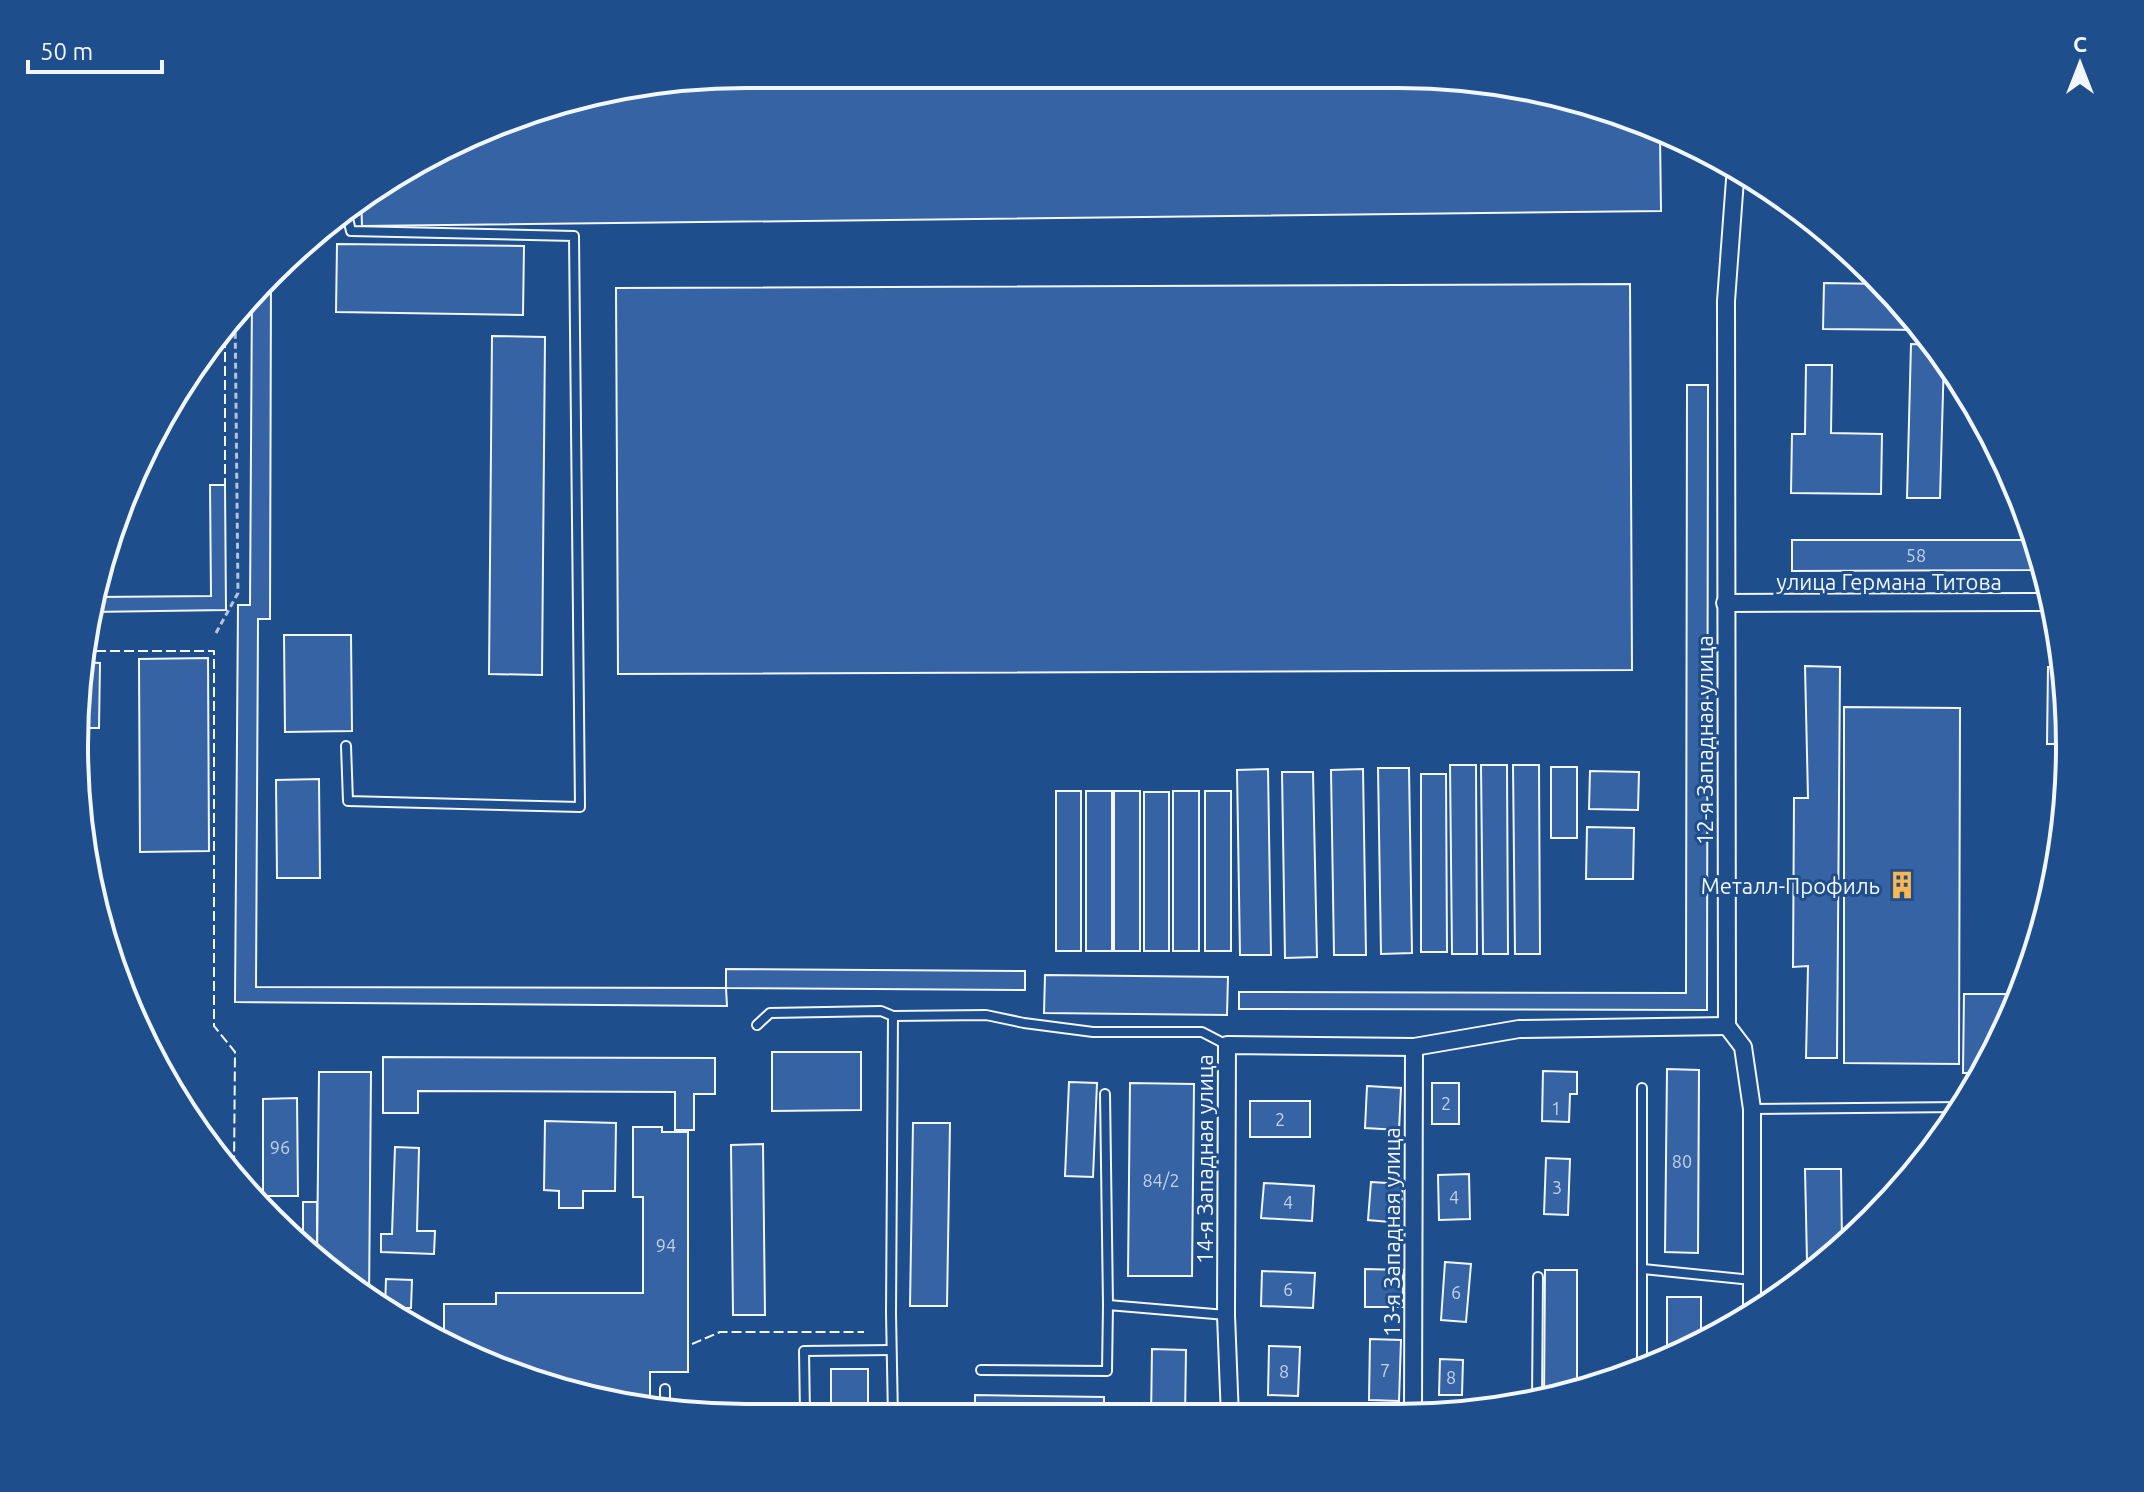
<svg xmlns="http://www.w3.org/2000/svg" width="2144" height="1492" font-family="Ubuntu,sans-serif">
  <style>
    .building { fill: #3563a3; stroke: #f2f6ff; stroke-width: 2 }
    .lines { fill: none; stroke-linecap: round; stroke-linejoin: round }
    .lane-casing { stroke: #f2f6ff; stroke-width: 12 }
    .street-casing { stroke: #f2f6ff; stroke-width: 20 }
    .path { stroke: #b3c4dc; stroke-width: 3; stroke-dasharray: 6 4; stroke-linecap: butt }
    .lane { stroke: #1f4e8c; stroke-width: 8 }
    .street { stroke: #1f4e8c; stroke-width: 16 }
    .fence { stroke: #f2f6ff; stroke-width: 2; stroke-dasharray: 10 4; stroke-linecap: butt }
    .labels { text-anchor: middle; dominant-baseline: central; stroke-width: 6; stroke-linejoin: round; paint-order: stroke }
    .number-label { font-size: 18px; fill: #c3d1e8 }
    .street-label { font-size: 22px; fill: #f2f6ff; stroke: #1f4e8c }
    .poi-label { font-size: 22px; fill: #f2f6ff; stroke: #1f4e8c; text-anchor: end }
    .rim { fill: none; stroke: #f2f6ff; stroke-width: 4 }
  </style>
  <rect width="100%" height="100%" fill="#1f4e8c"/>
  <g class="building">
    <polygon points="746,74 1398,74 1529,87 1660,136 1661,211 362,226 361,197 373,187 572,97"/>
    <polygon points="337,244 524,246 523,315 336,312"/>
    <polygon points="271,276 270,619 258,619 256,987 726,988 727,1006 235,1002 238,605 250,605 252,293"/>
    <polygon points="1824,283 1884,284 1922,330 1823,329"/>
    <polygon points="1630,284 1632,670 618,674 616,288"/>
    <polygon points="492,336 545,337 542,675 489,674"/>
    <polygon points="1911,344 1934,345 1944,357 1940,498 1907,498"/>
    <polygon points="1806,365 1832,365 1831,433 1882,434 1881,494 1791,493 1792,434 1805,434"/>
    <polygon points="1687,385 1708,385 1707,1010 1239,1009 1239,992 1686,993"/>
    <polygon points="210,485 225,485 226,610 92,612 96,597 211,596"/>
    <polygon points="1792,540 2034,540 2044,570 1792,571"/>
    <polygon points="284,635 351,635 352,731 285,732"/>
    <polygon points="208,658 209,851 140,852 139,659"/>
    <polygon points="80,662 100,663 99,728 82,728"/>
    <polygon points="1805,666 1840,667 1837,1058 1806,1058 1808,966 1793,967 1794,798 1808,798"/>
    <polygon points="2048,667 2062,667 2070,744 2047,744"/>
    <polygon points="1844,707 1960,708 1959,1064 1844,1063"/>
    <polygon points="1450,765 1476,765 1477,954 1452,954"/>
    <polygon points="1481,765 1507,765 1508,954 1483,954"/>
    <polygon points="1513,765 1539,765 1540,954 1515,954"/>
    <rect x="1551" y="767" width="26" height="71"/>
    <polygon points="1378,768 1409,768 1412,953 1381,954"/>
    <polygon points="1268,769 1271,955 1240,955 1237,770"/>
    <polygon points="1363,769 1366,955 1334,955 1331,770"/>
    <polygon points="1590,771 1639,772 1638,810 1589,809"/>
    <polygon points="1282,772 1313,772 1317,957 1285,958"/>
    <polygon points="1421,774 1446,774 1447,952 1421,952"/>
    <polygon points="319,779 320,878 277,878 276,780"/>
    <rect x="1056" y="791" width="25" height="160"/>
    <rect x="1086" y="791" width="26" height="160"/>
    <rect x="1114" y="791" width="26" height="160"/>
    <rect x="1173" y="791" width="26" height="160"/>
    <rect x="1205" y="791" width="26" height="160"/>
    <rect x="1144" y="792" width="25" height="159"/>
    <polygon points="1587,827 1634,828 1633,879 1586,879"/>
    <polygon points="726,969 1025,971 1025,990 726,988"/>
    <polygon points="1045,975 1228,977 1227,1015 1044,1013"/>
    <polygon points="1964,994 2021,994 1981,1073 1963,1073"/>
    <polygon points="772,1052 861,1052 861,1110 772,1111"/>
    <polygon points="383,1057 715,1058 715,1094 694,1094 694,1130 675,1130 675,1092 418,1091 418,1113 383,1113"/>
    <polygon points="1667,1069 1699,1070 1698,1253 1665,1252"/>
    <polygon points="1543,1071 1577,1072 1577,1094 1570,1094 1569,1122 1542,1121"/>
    <polygon points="319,1072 371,1072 369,1302 317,1259"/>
    <polygon points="1069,1082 1097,1083 1093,1177 1065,1176"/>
    <polygon points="1130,1083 1194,1084 1192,1276 1128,1276"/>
    <rect x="1432" y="1083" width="27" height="41"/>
    <polygon points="1367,1086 1401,1088 1399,1130 1365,1128"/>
    <polygon points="297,1098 298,1196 263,1196 263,1099"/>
    <rect x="1250" y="1101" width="60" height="36"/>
    <polygon points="545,1121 616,1123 615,1191 583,1191 583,1208 559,1208 559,1191 544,1190"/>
    <polygon points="913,1123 950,1123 947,1306 910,1306"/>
    <polygon points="633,1127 662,1127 662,1132 688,1132 688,1372 650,1372 650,1409 614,1405 549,1385 549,1373 510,1373 495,1369 495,1361 478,1361 433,1337 433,1334 444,1334 444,1304 496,1304 496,1293 643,1293 643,1197 633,1197"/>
    <polygon points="763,1144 765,1315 733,1315 731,1145"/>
    <polygon points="395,1147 419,1148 417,1231 435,1231 434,1254 381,1252 381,1234 392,1234"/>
    <polygon points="1546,1158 1570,1159 1568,1215 1544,1214"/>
    <polygon points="1805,1169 1841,1169 1842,1243 1818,1261 1807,1261"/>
    <polygon points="1469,1174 1470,1219 1439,1220 1438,1175"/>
    <polygon points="1371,1182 1403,1184 1400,1223 1368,1220"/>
    <polygon points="1264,1183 1314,1186 1312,1221 1261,1218"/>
    <polygon points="303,1202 317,1202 317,1259 285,1232 303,1233"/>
    <polygon points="1445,1262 1471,1264 1466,1322 1441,1320"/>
    <polygon points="1365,1269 1403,1270 1403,1307 1365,1307"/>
    <polygon points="1545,1270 1577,1270 1577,1389 1544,1400"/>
    <polygon points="1262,1271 1315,1273 1313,1308 1261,1306"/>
    <polygon points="386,1279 412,1280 411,1308 385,1308"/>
    <polygon points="1667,1297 1701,1297 1701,1344 1667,1358"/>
    <polygon points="1370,1339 1401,1340 1399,1401 1369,1400"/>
    <polygon points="1269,1346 1300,1347 1298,1396 1268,1395"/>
    <polygon points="1152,1349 1186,1350 1185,1418 1151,1418"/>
    <polygon points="1440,1359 1463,1360 1462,1395 1439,1395"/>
    <rect x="831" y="1369" width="37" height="49"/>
    <polygon points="975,1395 1104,1397 1104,1418 975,1418"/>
  </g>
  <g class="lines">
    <defs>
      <g id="lane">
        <polyline points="346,746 348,801 580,807 574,236 351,231 346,210"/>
        <polyline points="893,1016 986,1015 1024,1023 1093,1032 1202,1032 1227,1045"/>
        <polyline points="757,1025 770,1013 881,1011 893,1016 891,1313 893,1418"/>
        <polyline points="1642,1088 1642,1367"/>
        <polyline points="1105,1094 1108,1305"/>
        <polyline points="1753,1109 1963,1107"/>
        <polyline points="1643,1269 1752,1280"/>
        <polyline points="981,1370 1107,1371 1108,1305 1226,1315"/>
        <polyline points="665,1389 665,1410"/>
        <polyline points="1537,1402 1538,1277"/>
        <polyline points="805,1414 804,1351 891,1350"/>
      </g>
      <g id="street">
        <polyline points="1736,166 1726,301 1727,1026 1743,1047 1752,1109 1752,1308"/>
        <polyline points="1725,603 2053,602"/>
        <polyline points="1413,1417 1414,1047"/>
        <polyline points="1230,1418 1226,1315 1227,1045 1414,1047 1519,1029 1727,1026"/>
      </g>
    </defs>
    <use href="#lane" class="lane-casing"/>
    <use href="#street" class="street-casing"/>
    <polyline class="path" points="216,633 238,593 235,312"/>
    <use href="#lane" class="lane"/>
    <use href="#street" class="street"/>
    <g class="fence">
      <polyline points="222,485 225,485 225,329"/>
      <polyline points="82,651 214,651 214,1026 235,1052 234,1170"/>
      <polyline points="692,1344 720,1332 864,1332"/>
    </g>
  </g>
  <defs>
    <symbol id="building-bare" viewBox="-9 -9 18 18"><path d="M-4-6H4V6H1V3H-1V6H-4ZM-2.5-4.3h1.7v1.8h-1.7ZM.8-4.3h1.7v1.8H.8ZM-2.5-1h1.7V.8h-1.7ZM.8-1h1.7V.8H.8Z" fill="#ffb74d" stroke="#1f4e8c" stroke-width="2.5" paint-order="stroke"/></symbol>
  </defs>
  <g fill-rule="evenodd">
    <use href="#building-bare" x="1882" y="865" width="40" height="40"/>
  </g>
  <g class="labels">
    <g class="number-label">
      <text x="1916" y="555">58</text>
      <text x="1446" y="1103">2</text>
      <text x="1556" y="1108">1</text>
      <text x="1280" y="1119">2</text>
      <text x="280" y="1147">96</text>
      <text x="1682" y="1161">80</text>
      <text x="1161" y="1180">84/2</text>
      <text x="1557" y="1187">3</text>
      <text x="1454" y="1197">4</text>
      <text x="1288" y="1202">4</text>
      <text x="666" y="1245">94</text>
      <text x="1288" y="1289">6</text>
      <text x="1456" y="1292">6</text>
      <text x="1385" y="1370">7</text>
      <text x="1284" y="1371">8</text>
      <text x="1451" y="1377">8</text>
    </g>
    <g class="street-label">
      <text x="1889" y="581">улица Германа Титова</text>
      <text transform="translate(1704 740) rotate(-90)">12-я Западная улица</text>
      <text transform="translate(1204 1159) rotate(-90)">14-я Западная улица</text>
      <text transform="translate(1391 1232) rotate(-90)">13-я Западная улица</text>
    </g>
    <g class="poi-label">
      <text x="1880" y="885">Металл-Профиль</text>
    </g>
  </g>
  <path d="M0 0H2144V1492H0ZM746 88H1398A658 658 0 0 1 2056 746V746A658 658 0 0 1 1398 1404H746A658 658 0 0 1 88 746V746A658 658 0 0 1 746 88Z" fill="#1f4e8c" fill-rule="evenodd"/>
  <path class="rim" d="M746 88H1398A658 658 0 0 1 2056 746V746A658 658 0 0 1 1398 1404H746A658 658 0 0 1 88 746V746A658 658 0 0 1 746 88Z"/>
  <g transform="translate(2080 64)" stroke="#1f4e8c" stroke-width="6" paint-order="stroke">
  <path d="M0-6L14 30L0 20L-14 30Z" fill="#f2f6ff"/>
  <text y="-12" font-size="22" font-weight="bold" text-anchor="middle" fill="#f2f6ff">С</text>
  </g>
  <path d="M28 60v12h134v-12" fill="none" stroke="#f2f6ff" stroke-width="4"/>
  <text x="40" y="60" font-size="24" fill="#f2f6ff" stroke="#1f4e8c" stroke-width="6" paint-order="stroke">50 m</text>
</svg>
